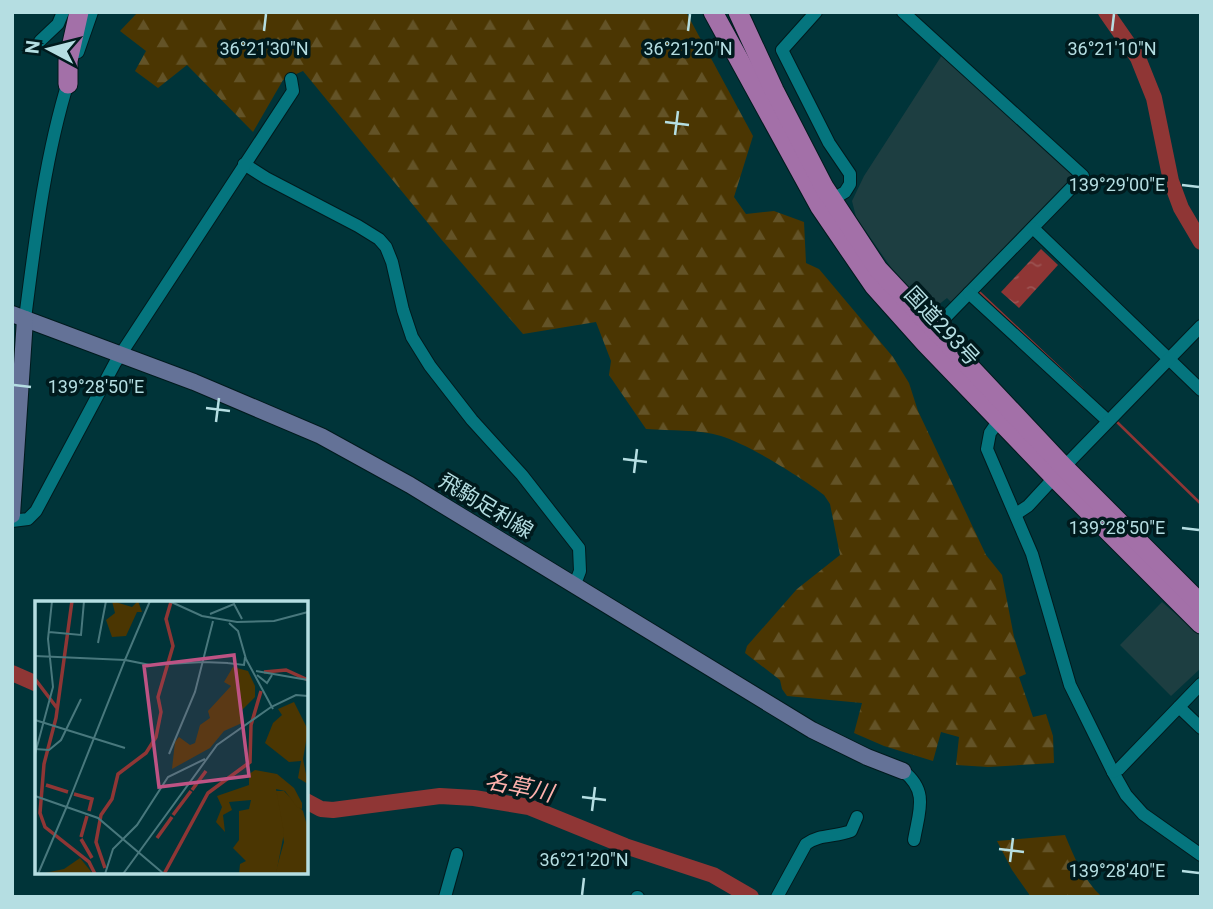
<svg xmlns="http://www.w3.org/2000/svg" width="1213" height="909" font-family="Roboto,'Noto Sans JP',sans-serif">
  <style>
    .built { fill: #1d3e41 }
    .forest { fill: url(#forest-firs) }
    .water { fill: url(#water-ripples) }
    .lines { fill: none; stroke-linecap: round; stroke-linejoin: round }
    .stream { stroke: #8f3635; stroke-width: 2.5 }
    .river { stroke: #8f3635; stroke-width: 16 }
    .minor-casing { stroke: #001a1d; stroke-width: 14 }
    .major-casing { stroke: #001a1d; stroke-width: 18 }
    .highway-casing { stroke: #001a1d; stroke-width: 21 }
    .minor { stroke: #05757e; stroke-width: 12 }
    .major { stroke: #647297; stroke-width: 16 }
    .highway { stroke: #a370a8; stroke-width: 19 }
    .ticks { fill: none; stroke: #b5dee2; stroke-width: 2.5 }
    .labels { text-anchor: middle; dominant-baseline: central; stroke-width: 7; stroke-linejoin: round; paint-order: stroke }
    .street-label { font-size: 21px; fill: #b5dee2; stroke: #001a1d }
    .water-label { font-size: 23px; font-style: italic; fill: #feb1ac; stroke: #001a1d }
    .inset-river { fill: none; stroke: #8f3635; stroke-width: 3.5 }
    .inset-road { fill: none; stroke: #48787d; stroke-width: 2 }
    .view { fill: #be5384; fill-opacity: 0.15; stroke: #be5384; stroke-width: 3.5 }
    .inset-edge { fill: none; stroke: #b5dee2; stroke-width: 3.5 }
    .ticks-label { font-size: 18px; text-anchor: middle; fill: #b5dee2; stroke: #001a1d; stroke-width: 7; stroke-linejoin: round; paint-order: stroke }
  </style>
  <defs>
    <pattern id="forest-firs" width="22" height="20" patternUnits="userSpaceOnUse" patternTransform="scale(1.75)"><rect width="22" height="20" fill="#4b3602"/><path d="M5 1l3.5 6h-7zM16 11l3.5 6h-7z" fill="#635327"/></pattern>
    <pattern id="water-ripples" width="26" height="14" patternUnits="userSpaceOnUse" patternTransform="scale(1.75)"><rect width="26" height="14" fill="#8f3635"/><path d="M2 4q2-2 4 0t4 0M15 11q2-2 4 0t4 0" fill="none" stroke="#9c5352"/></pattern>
  </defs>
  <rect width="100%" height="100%" fill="#003439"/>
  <g class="built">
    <polygon points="944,52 1076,177 952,303 947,298 933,309 929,304 926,307 892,269 856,217 852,201 864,176"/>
    <polygon points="1162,602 1201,636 1201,668 1171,696 1120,645"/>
  </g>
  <g class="forest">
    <path d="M138 12H686L753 136 734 197 746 214 774 211 804 222 806 263 819 269 893 357 909 383 918 411 986 555 1002 575 1014 637 1026 674 1019 677 1033 717 1046 714 1053 736 1054 763 988 767 956 765 959 737 941 732 933 761 884 746 854 733 862 703 787 696 782 689 780 680 745 653 747 646 797 589 840 555 830 504 824 495C802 478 748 444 721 436 698 429 671 431 646 429L609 375 611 361 596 322 523 334 441 239 303 71 283 80 253 132 187 65 158 88 135 71 146 51 120 31Z"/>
    <path d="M1065 835C1075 859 1083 879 1102 897H1031L1012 870 997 841Z"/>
  </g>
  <polygon class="water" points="1041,249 1058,265 1019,308 1001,292"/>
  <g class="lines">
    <g class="stream">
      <polyline points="978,291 1082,389"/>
      <polyline points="1117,422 1201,504"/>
    </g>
    <g class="river">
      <polyline points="1106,12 1138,58 1154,98 1171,181 1181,208 1201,242"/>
      <polyline points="12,673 37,684"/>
      <polyline points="306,801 321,809 333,810 440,796 474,798 529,807 625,846 713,875 751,897"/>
    </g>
    <defs>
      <g id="minor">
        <polyline points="816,12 782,50 829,143 850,174 850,184 845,192 826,203"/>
        <polyline points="903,12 1083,176 933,330"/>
        <polyline points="40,41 58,24 63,12"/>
        <polyline points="78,52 92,12"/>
        <polyline points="244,164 266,178 358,226 379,239 386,247 392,262 403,310 412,337 430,366 472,420 522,475 579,548 580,571 575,584"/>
        <polyline points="1033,228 1201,390"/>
        <polyline points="969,293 1108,421"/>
        <path d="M25 319C35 240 45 156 69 79"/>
        <polyline points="999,420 990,433 987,449 1032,554 1070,685 1113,772 1126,795 1143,814 1201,855"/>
        <polyline points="1016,514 1028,506 1064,467 1201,326"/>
        <polyline points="12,521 28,519 36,511 115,363 293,91 291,79"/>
        <polyline points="1179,707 1201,728"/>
        <path d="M903 771C929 791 919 811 914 840"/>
        <polyline points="1113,772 1119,769 1201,684"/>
        <polyline points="445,897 457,854"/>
        <polyline points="637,897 638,897"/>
        <path d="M777 897 806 844C819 834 836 837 851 831L857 817"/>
      </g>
      <g id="major">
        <polyline points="12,314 194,382 321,436 410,485 812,730 867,757 903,771"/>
        <polyline points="12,515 25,319"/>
      </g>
      <g id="highway">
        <polyline points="713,12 820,207 874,286 925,343 1054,477 1201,624"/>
        <polyline points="738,12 774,90 824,187 878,269 1064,467 1201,604"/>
        <polyline points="68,84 68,61 79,12"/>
      </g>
    </defs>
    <use href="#minor" class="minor-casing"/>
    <use href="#major" class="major-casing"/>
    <use href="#highway" class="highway-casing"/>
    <use href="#minor" class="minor"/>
    <use href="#major" class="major"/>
    <use href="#highway" class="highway"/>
  </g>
  <path class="ticks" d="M264 31 266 14M688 31 690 14M1112 31 1114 14M665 122 689 125M675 135 678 111M1182 185 1199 187M14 385 31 387M206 408 230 411M216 422 219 398M623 459 647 462M634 473 637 449M1182 528 1199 530M582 797 606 800M592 811 595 787M999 849 1024 852M1010 862 1013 838M1182 871 1199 873M582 895 584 878"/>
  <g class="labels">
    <g class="street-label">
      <text transform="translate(942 326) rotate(47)">国道293号</text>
      <text transform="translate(486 506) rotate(31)">飛駒足利線</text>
    </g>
    <g class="water-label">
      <text transform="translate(519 787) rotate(12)">名草川</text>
    </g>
  </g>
  <g transform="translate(35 601)">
    <rect width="273" height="273" fill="#003439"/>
    <path d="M240 190H249L268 210 273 228V273H240L249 241Z" fill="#4b3602"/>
    <path d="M77 0 97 6 103 0 107 11H102L91 35 77 36 71 19 80 12ZM198 66 213 70 220 85V96L206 110 207 122 189 130 175 147 137 168 140 141 144 136 155 144 160 142 165 124 175 117 173 110 196 85 189 81ZM259 101 273 129 268 158 273 183 263 177 266 160 254 161 230 142 238 122 247 114 243 108ZM220 169 242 173 259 187 267 202V208L262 206 250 190 241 188 249 232 241 273H204L205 263 211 260 198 247 204 239V210L214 208 216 199 194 201 197 209 188 214 190 231 181 221 187 206 182 195 214 184V173ZM45 257 58 273H5L29 268Z" fill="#4b3602"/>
    <path class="inset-river" d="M37 0 21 117 9 163 5 212 10 226 54 261 60 273M229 71 251 69 273 79M0 78 22 107M11 184 33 191M157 189 171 170M39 193 57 198 54 210M138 214 156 190M46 236 52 215M122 237 137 216M46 238 57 257M70 267 61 241 66 214 77 198 83 173 111 152 121 136 126 111 123 96 138 45 131 18 136 1M129 273 173 192 215 161 216 124 226 90"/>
    <path class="inset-road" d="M134 0 167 15 202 21 239 20 273 11M175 13 199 3 207 18M194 22 203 30 211 58 238 108M14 31 46 34 49 0M63 42 71 0M0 55 90 59 115 0M168 61 193 62M192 62 209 64 210 56M221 70 273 79M222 74 232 82 237 74M0 119 90 147M0 148 14 149 26 139 46 98M0 153 18 86 13 38 17 0M134 153 160 91 178 20M0 195 63 217 129 273M32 205 90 59 115 64 168 61M3 273 32 205M70 273 78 248 102 224 133 176 170 158M88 273 182 144 236 106 261 94 273 95"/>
    <path class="view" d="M199 54 214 175 124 186 109 65Z"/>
    <rect width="273" height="273" class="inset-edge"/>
  </g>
  <g class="ticks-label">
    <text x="264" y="55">36°21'30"N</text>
    <text x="688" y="55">36°21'20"N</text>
    <text x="1112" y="55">36°21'10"N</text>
    <text x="1117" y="191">139°29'00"E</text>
    <text x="96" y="393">139°28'50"E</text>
    <text x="1117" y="534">139°28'50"E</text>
    <text x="584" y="866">36°21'20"N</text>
    <text x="1117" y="877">139°28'40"E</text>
  </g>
  <rect width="1213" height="909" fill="none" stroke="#b5dee2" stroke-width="28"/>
  <g transform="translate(49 49) rotate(277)" stroke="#001a1d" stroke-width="5" paint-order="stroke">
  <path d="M0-5L12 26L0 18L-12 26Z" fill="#b5dee2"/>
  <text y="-10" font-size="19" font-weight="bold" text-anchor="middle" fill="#b5dee2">N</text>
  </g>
</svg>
